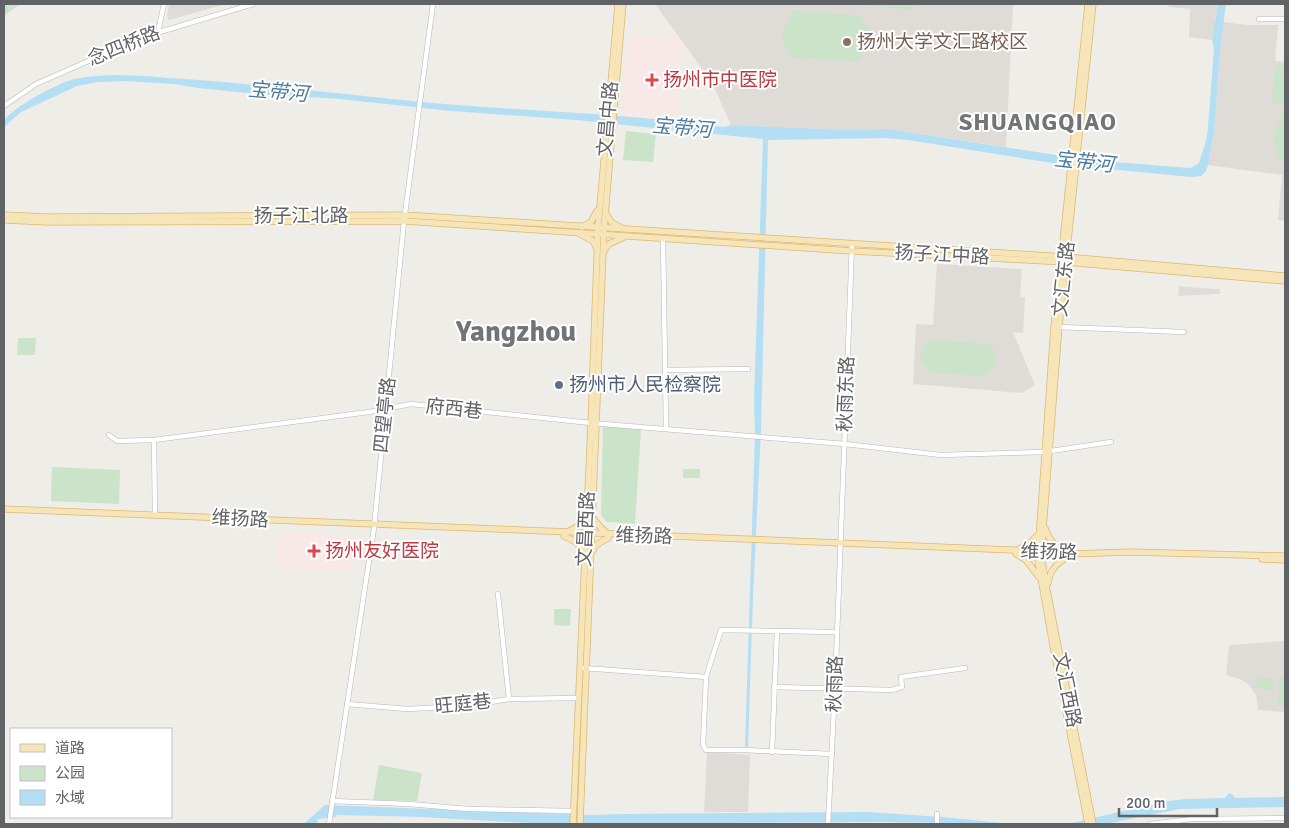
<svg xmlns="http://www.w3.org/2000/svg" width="1289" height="828" font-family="Signika,'Noto Sans SC',sans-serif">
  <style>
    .industrial { fill: #dfddda }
    .education { fill: #dfdcd7 }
    .medical { fill: #f9e8e8 }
    .green { fill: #cbe3c9 }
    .water { fill: #b3def4 }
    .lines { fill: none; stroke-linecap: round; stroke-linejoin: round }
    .minor-casing { stroke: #b5b8bb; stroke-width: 5.5 }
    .major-casing { stroke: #e0b771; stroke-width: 7 }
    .minor { stroke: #fff; stroke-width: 4.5 }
    .major { stroke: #f5e5b8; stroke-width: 5.5 }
    .education-dot { fill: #8d6e63; stroke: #fff; stroke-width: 2 }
    .health-dot { fill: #e0444e; stroke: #fff; stroke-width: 2 }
    .service-dot { fill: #5c6f8a; stroke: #fff; stroke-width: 2 }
    .labels { text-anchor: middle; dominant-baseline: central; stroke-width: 4; stroke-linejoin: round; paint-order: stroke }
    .education-label { font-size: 19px; fill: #785e54; stroke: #fff; text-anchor: start }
    .street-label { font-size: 19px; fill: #606366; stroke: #fff }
    .health-label { font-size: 19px; fill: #be3a42; stroke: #fff; text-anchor: start }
    .service-label { font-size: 19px; fill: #4e5e75; stroke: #fff; text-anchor: start }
    .water-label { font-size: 20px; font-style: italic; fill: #4d7b9d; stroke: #fff }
    .district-label { font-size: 24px; font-weight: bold; letter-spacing: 1px; fill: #717578; stroke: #fff }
    .town-label { font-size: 29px; font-weight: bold; fill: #717578; stroke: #fff }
  </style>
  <rect width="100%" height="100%" fill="#efede8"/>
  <polygon class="industrial" points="1179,286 1215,289 1220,289 1220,294 1178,296"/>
  <g class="education">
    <polygon points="169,4 226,4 169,20 167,16"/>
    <polygon points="655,4 1013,4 1006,147 888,129 845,130 731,125 711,81"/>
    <polygon points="1169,4 1218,4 1215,21 1249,25 1278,25 1275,61 1285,62 1285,221 1278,220 1282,175 1208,165 1214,133 1221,41 1189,37 1190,9 1168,7"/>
    <polygon points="937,264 1022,269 1020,297 1025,298 1023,333 1013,332 1035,385 1022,393 913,384 916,324 933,325"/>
    <polygon points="1285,641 1285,712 1258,710 1256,695 1248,684 1240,679 1226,675 1229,645"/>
    <polygon points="707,752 750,755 748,812 704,812"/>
  </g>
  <g class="medical">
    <polygon points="667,34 677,36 683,42 676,121 621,117 629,35 663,39"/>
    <polygon points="277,531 349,534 353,539 349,572 286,570 276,562"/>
  </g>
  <g class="green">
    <polygon points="4,4 20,4 4,16"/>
    <polygon points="871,4 913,4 913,10 871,6"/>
    <path d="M792 10 862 16V21C883 46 862 44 860 62L789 57 790 51C772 30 792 27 792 10Z"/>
    <polygon points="1275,65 1285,66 1285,105 1272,103"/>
    <path d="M1280 112 1285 113V160L1277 159 1278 154H1280C1269 143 1272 129 1283 119L1280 118Z"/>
    <polygon points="626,131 656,134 653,162 623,160"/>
    <polygon points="18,338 36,338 35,355 17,355"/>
    <path d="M935 340 987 344 995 351C999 362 994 372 983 376L931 373 926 369 920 360 921 353 924 346Z"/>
    <polygon points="603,426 641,429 635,524 607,522 601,515"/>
    <polygon points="52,467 120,470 119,504 51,501"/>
    <rect x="683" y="469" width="17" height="9"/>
    <polygon points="554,609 571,609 570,626 554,625"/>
    <polygon points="1257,677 1274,679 1273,690 1256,688"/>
    <polygon points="1280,677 1285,677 1285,705 1278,705"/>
    <polygon points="379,765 422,773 417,801 373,800"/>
  </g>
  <g class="water">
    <path d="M1218 4H1226L1221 41 1214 133 1208 165 1206 171 1201 176 1191 177 1058 164 908 140 886 138 768 140 761 430 753 596 748 747H745L755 434 754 399 763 139 576 120 451 111 340 99 248 93 198 88 174 84 124 81 98 82 77 86 21 112 4 127V120C16 106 57 83 75 79 111 71 149 77 185 79 254 84 323 92 392 99 503 111 614 112 724 127L731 125 845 130 888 129 1088 160 1191 168 1199 163 1206 141 1208 127 1214 48 1212 40Z"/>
    <polygon points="1229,793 1233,795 1235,798 1285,797 1285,807 1180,809 1105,824 1068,824 1161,802 1185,799 1225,798"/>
    <polygon points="325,805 591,815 625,814 868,812 942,817 1012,824 882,822 546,824 422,817 337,815 336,817 318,819 317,824 304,824"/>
  </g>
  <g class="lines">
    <defs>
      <g id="minor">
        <polyline points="1259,19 1285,19"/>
        <polyline points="158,32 164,4"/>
        <polyline points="4,106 36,84 143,37 253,4"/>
        <polyline points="663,238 666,429"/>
        <polyline points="1059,327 1184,332"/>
        <polyline points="665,370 748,369"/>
        <polyline points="109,435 117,441 154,440 155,515"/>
        <polyline points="154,440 369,412 411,404 591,423 845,444 941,455 1044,452 1111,442"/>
        <polyline points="498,594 509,699"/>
        <polyline points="583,668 706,677"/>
        <polyline points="774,687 892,690 902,687 901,677 965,668"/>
        <polyline points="347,704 407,709 466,706 509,699 579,698"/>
        <polyline points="772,752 777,631"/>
        <polyline points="832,754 743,750 706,750 703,745 706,677 721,630 836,632"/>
        <polyline points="332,801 409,804 468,809 573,811"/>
        <polyline points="329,824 374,528 404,221 433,4"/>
        <polyline points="828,824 835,688 852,244"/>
        <polyline points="937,824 937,814"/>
        <polyline points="1150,824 1192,819 1285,818"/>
      </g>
      <g id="major">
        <path d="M606 213C609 220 612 224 620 227"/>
        <polyline points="4,215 48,217 405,215 1066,257 1285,276"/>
        <polyline points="4,220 47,222 404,221 851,251 1065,262 1285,281"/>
        <polyline points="582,227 591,222 597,211"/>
        <polyline points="580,234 593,241 597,249"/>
        <polyline points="604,251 609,244 624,237"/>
        <polyline points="4,509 1038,551 1070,554 1130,552 1285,556"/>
        <polyline points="592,517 601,528 609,535"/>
        <path d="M1045 528C1049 539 1054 547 1065 552"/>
        <path d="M569 531C577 528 581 524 585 516"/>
        <path d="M564 536C573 540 579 543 583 551"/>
        <polyline points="1019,549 1031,542 1039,534"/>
        <polyline points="592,552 596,545 608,538"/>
        <polyline points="1038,552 1054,326 1088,4"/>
        <polyline points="1016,554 1026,560 1039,577"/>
        <polyline points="1262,559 1285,560"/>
        <polyline points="1038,561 1053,646 1088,824"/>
        <path d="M1048 583C1050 569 1058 562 1070 556"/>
        <polyline points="573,824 591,423 598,228 618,4"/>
        <polyline points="580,824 604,228 623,4"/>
        <polyline points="1093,824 1047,590 1041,555 1059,327 1093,4"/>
      </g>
    </defs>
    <use href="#minor" class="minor-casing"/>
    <use href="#major" class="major-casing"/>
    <use href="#minor" class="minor"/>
    <use href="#major" class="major"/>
  </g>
  <circle class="education-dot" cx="847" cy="42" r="5"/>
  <g class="health-dot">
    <path d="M649.5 72.5h5v5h5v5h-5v5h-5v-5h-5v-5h5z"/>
    <path d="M311.5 543.5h5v5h5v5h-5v5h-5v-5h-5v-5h5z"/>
  </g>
  <circle class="service-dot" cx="559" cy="385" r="5"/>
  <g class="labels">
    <g class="education-label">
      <text x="857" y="42">扬州大学文汇路校区</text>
    </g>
    <g class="street-label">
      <text transform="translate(124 46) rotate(-22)">念四桥路</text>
      <text transform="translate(608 119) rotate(-85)">文昌中路</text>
      <text x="301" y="216">扬子江北路</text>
      <text transform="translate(942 255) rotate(3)">扬子江中路</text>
      <text transform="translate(1064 279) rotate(-84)">文汇东路</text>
      <text transform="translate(846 394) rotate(-88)">秋雨东路</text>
      <text transform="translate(454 409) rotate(6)">府西巷</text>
      <text transform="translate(385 415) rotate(-84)">四望亭路</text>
      <text transform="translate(240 519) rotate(3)">维扬路</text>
      <text transform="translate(586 529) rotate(-87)">文昌西路</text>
      <text transform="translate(644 536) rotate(2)">维扬路</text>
      <text transform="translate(1049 552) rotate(2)">维扬路</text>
      <text transform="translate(835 684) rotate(-88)">秋雨路</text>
      <text transform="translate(1067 690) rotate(79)">文汇西路</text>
      <text transform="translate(463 704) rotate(-6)">旺庭巷</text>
    </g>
    <g class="health-label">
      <text x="663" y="80">扬州市中医院</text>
      <text x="325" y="551">扬州友好医院</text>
    </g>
    <g class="service-label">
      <text x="569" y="385">扬州市人民检察院</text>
    </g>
    <g class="water-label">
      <text transform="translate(278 92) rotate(5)">宝带河</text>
      <text transform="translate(682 128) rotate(5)">宝带河</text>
      <text transform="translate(1084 162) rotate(6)">宝带河</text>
    </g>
    <g class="district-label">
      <text x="1038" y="122">SHUANGQIAO</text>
    </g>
    <g class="town-label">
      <text x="516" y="331">Yangzhou</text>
    </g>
  </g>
  <rect width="1289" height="828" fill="none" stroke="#606366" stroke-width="10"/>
  <rect x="10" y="728" width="162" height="90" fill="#ffffff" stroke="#bfc1c2"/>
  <rect x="20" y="744" width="25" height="8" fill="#f5e5b8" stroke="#bfc1c2"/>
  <text x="55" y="753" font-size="15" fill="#606366">道路</text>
  <rect x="20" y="766" width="25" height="15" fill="#cbe3c9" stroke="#bfc1c2"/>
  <text x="55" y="778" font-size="15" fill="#606366">公园</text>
  <rect x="20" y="790" width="25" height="15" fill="#b3def4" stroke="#bfc1c2"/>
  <text x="55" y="803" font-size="15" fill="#606366">水域</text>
  <path d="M1119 808v8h98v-8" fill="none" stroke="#606366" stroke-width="2.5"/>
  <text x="1126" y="808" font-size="15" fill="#606366" stroke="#ffffff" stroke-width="4" paint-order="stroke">200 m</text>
</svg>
